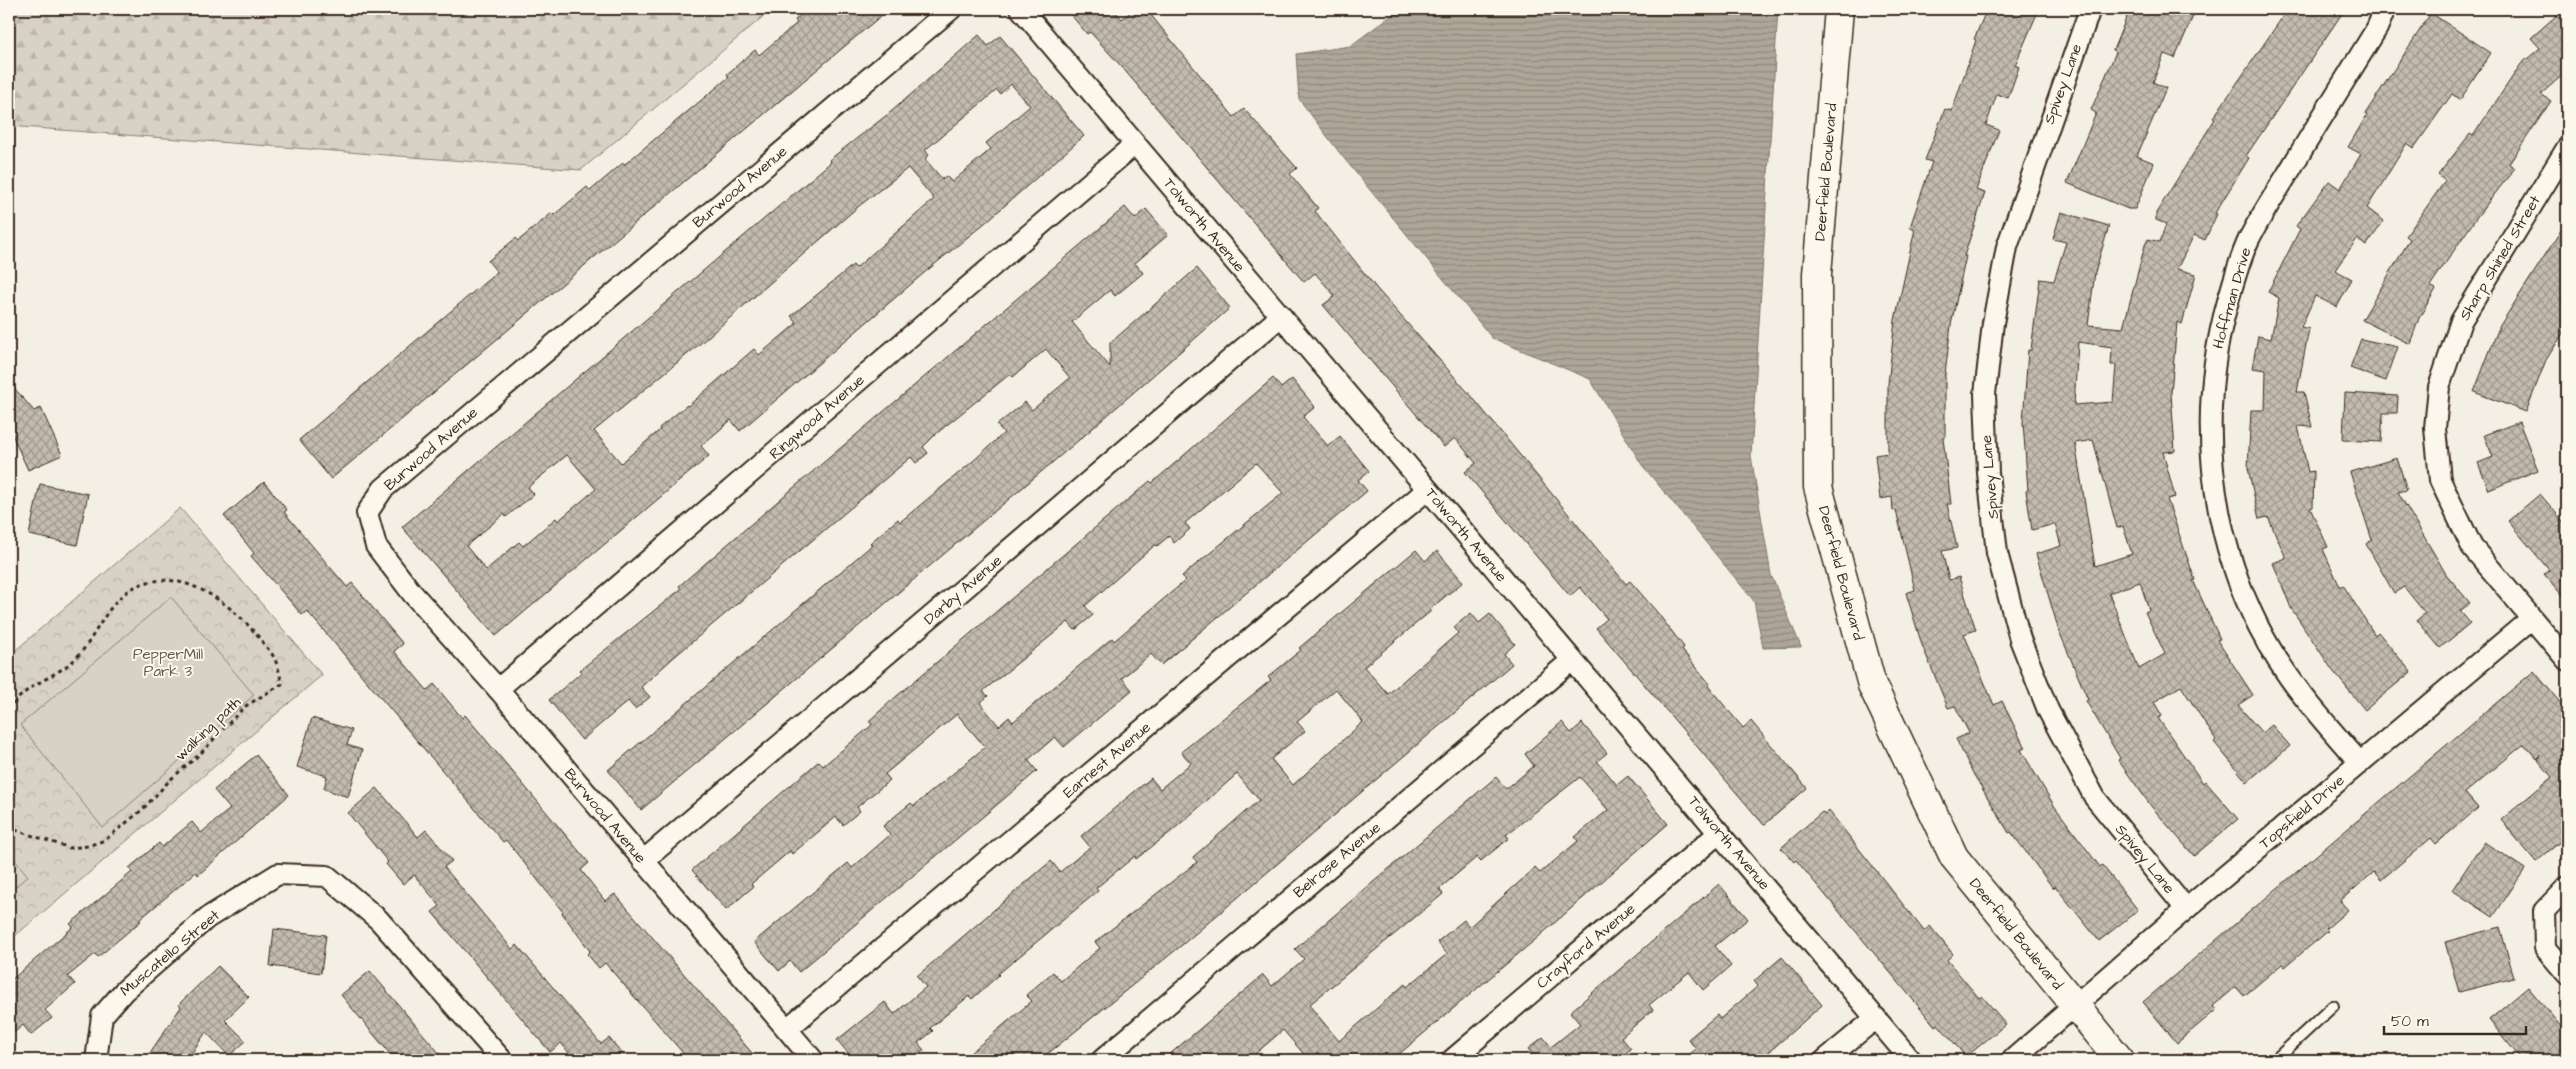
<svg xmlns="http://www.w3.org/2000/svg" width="2576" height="1069" font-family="'Architects Daughter',sans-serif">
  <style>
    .forest { fill: url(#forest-firs); stroke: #8a7e72 }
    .park { fill: url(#park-crowns); stroke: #8a7e72 }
    .garden { fill: #d8d1c6; stroke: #8a7e72 }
    .water { fill: url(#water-rules); stroke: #817468 }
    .building { fill: url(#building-cross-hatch); stroke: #3b2a1e; fill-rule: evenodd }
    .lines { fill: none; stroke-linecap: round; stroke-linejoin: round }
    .lane-casing { stroke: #3b2a1e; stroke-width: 14 }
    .street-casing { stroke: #3b2a1e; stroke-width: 24 }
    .secondary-casing { stroke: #3b2a1e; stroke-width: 31 }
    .path { stroke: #3b2a1e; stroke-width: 3; stroke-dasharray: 4 4; stroke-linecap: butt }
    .lane { stroke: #fbf7ec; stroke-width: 10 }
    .street { stroke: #fbf7ec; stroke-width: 20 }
    .secondary { stroke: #fbf7ec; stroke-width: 28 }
    .labels { text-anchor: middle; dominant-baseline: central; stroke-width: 4; stroke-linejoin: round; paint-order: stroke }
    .street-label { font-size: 15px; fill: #3b2a1e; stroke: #fbf7ec }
    .park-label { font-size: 15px; fill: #625448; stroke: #fbf7ec }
  </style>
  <defs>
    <pattern id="forest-firs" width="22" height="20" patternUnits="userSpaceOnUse" patternTransform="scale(1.25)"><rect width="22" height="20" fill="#d8d1c6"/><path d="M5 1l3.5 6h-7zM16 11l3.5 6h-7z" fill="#bab4aa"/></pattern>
    <pattern id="park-crowns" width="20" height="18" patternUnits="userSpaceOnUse" patternTransform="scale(1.25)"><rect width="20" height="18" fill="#d8d1c6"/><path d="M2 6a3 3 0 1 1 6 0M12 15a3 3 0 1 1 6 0" fill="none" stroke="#bab4aa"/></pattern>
    <pattern id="water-rules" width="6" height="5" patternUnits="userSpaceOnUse" patternTransform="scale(1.25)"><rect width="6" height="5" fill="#afa69a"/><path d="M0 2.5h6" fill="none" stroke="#90877d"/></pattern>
    <pattern id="building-cross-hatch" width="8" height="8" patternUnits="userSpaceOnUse" patternTransform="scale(1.25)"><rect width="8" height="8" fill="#c3bbb0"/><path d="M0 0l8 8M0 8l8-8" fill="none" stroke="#a0988f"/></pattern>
  </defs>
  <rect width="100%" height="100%" fill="#f3efe4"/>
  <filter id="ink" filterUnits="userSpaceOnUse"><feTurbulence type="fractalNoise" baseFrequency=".02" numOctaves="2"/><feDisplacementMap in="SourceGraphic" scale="10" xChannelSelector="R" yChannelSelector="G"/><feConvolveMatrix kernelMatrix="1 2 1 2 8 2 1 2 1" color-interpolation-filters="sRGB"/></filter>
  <g filter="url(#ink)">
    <polygon class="forest" points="9,9 772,9 581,170 9,126"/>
    <polygon class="park" points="180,508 322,675 9,941 9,656"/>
    <g class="garden">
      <polygon points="171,597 254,695 103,828 20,725"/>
      <polygon points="9,853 28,876 9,892"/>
    </g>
    <polygon class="water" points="1400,9 1778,9 1751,456 1771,575 1801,647 1763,648 1754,601 1642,465 1590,379 1492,338 1342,156 1299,99 1296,54 1350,46"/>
    <g class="building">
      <polygon points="808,9 889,9 331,479 299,440 497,272 488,261 516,238 518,241 552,213 554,215 587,187 590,191 623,163 625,164 729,77 727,74 755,50 759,55 797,23 795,20"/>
      <polygon points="1066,9 1113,9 1122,19 1134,9 1146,9 1234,117 1244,109 1297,168 1290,174 1318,208 1315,211 1377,289 1473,398 1626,584 1630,581 1656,611 1684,647 1682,650 1710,684 1708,686 1743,728 1751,721 1807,788 1764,825 1596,628 1607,619 1580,587 1570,596 1465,472 1476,463 1455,438 1444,447 1323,305 1335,296 1315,273 1304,282 1121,66 1090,32 1087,34"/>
      <polygon points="1987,9 2039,9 2015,65 2019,67 2008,98 1997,94 1986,125 1999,130 1976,190 1985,193 1964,256 1966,256 1951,325 1945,374 1945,438 1943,438 1951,504 1947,504 1957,548 1942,551 1949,580 1959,577 1976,630 1964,634 1994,705 2002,701 2025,748 2021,750 2055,807 2100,867 2102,865 2138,910 2099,941 2055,886 2053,888 2011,832 2009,833 1974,775 1956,739 1969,733 1955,706 1948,708 1922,645 1906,593 1915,590 1896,510 1893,511 1892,497 1880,499 1875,455 1888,453 1888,384 1895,320 1915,229 1910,227 1932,162 1925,160 1945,109 1952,111 1976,40 1974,39"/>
      <polygon points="2130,9 2196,9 2175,58 2164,54 2153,82 2166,88 2137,156 2154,163 2135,209 2128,209 2067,183 2096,113 2091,110 2116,52 2113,50"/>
      <path d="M2288 9H2345L2246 156 2249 158 2215 213 2217 214 2205 240 2194 235 2177 269 2196 274 2182 324 2177 322 2171 393 2175 451 2163 452 2175 497 2167 499 2195 580H2193L2220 639 2217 640 2253 695 2238 705 2262 733 2272 725 2290 746 2247 782 2214 742 2216 740 2181 686 2154 702 2162 716 2158 718 2203 783 2205 781 2238 819 2194 856 2151 806 2118 760 2120 758 2086 701 2088 700 2059 631 2036 554 2061 546 2055 524 2032 530 2026 491 2028 490 2023 422 2028 350H2031L2040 279 2054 281 2066 242 2053 239 2061 212 2109 226 2095 272 2088 325 2123 328 2145 245 2148 239 2160 242 2166 224 2156 220V213L2215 119 2213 118ZM2078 342 2112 347 2111 365H2116L2113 402 2074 405ZM2093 440 2117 528 2123 526 2132 554 2095 566 2075 443ZM2140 582 2149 610 2145 612 2165 654 2139 669 2109 593Z"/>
      <polygon points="2431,13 2491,53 2460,100 2452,94 2414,148 2407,143 2367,208 2384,221 2366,246 2357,239 2335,270 2352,279 2337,307 2315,296 2301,327 2309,329 2297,392 2304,392 2312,427 2298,426 2308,472 2314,471 2313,507 2310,508 2328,547 2323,549 2340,587 2343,585 2375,635 2378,632 2411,672 2365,710 2333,671 2291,608 2273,563 2286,558 2268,517 2259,519 2248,468 2251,410 2265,410 2266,370 2252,368 2258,336 2271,339 2279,298 2268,292 2300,229 2296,226 2329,181 2340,189 2361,154 2348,147 2367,115 2365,114"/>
      <polygon points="2557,15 2567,26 2567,71 2541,94 2551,101 2509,164 2515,168 2476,218 2430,286 2436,289 2419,318 2410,344 2362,320 2410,239 2406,236 2445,181 2438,175 2470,134 2473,136 2521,64 2540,48 2531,38"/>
      <path d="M979 35 988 46 1000 36 1084 136 986 222 924 273 740 431 731 420 701 446 709 456 496 636 402 527 831 162 829 160 892 111ZM1011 84 1030 106 986 143 991 149 952 182 946 176 942 179 925 159 929 155 925 150 997 90 1000 94ZM908 168 934 199 856 268 853 265 791 316 797 323 759 355 754 349 688 406 687 405 659 428 660 430 621 463 594 431 695 348 859 206ZM567 455 596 489 558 521 556 518 523 546 519 542 486 570 466 546 504 514 506 517 534 494 528 487Z"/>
      <polygon points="1125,207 1135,219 1146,209 1168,235 1135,263 1143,273 1115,296 1110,290 1072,322 1110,367 1110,343 1197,268 1230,308 1086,434 641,810 608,770 872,545 870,543 898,519 900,522 972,462 1004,433 997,425 1025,402 1032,410 1070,378 1046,349 1013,377 1010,374 937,433 923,447 928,453 916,463 911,457 673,658 641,687 650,697 635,709 628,701 582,740 549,700 582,672 580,670 681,589 679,586 778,501"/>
      <polygon points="2567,221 2567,327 2546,360 2526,412 2474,392 2499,327"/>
      <polygon points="2361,339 2398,347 2386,381 2350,368"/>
      <path d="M1273 378 1281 388 1292 379 1315 407 1303 417 1328 446 1340 436 1369 471 1358 480 1367 491 1161 665 1151 654 1122 678 1132 690 1064 747 1055 737 1028 760 1037 771 799 972 790 961 779 971 754 942 848 863 852 868 890 835 883 826 911 803 914 806 985 747 957 714 885 774 890 780 857 807 860 811 843 825 836 817 792 854 790 851 751 884 753 887 726 910 692 870 819 761 823 766 872 725 869 721 891 701 1150 481 1152 483ZM1256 463 1283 493 1182 576 1186 580 1114 641 1112 638 1013 722 1009 717 999 726 980 703 988 696 983 691 1068 622 1075 630 1093 615 1085 606 1155 545 1157 546 1169 536 1174 543 1190 529 1185 523Z"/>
      <polygon points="9,382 34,411 41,408 62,455 28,470 9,428"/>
      <polygon points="2345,393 2398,396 2397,413 2383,413 2381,442 2343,440"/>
      <polygon points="2519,422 2538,470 2489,490 2478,463 2493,457 2484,435"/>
      <polygon points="2397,458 2407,490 2398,492 2446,574 2470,603 2460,611 2470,623 2440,648 2417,620 2425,613 2404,587 2394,593 2366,544 2372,540 2350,472"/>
      <polygon points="264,482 287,510 284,512 319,554 347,587 352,583 403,644 394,651 427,690 434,684 462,718 465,715 589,863 581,870 605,901 615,894 758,1060 689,1060 605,963 599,968 587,954 590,951 562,913 563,912 506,840 503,842 307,611 302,615 251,556 254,553 224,516"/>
      <polygon points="40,484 88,494 77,545 29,535"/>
      <polygon points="2540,494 2567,526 2567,601 2544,574 2549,570 2508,521"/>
      <path d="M1416 550 1425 561 1437 551 1463 582 1430 609 1431 611 1364 667 1388 694 1458 633 1454 627 1471 613 1479 623 1490 614 1515 644 1504 654 1512 664 1182 945 1040 1060H962L1032 1001 1026 995 1053 972 1061 981 1100 948 1095 942 1197 862 1193 857 1259 800 1237 774 1172 831 1136 859 1135 856 1096 888 1098 891 998 974 999 975 972 999 969 996 930 1028 933 1031 918 1043 924 1050 912 1060H854L837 1040 885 1002 894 1014 926 987 917 976 1037 873 1051 861 1060 872 1090 847 1081 836 1151 778 1160 789 1191 763 1181 752 1271 680 1268 677 1301 650 1299 648ZM1336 689 1363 722 1293 785 1271 759 1305 731 1297 722Z"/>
      <polygon points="2534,671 2567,711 2567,836 2536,862 2501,820 2552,777 2538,760 2541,755 2537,759 2524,744 2465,793 2478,808 2436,844 2431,838 2381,880 2374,872 2340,901 2348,910 2326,929 2328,931 2285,967 2282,964 2244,996 2236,987 2213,1006 2216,1010 2177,1043 2143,1002"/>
      <polygon points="312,718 352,730 347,745 362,750 348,797 324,789 327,776 297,767"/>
      <path d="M1562 722 1571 733 1582 723 1607 753 1597 761 1617 785 1628 776 1668 824 1536 939 1392 1060H1309L1283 1030 1248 1060H1163L1263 975 1272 986 1304 959 1295 949 1496 777 1506 789 1534 766 1525 754ZM1580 777 1608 810 1575 837 1578 841 1540 873 1535 868 1469 927 1464 920 1437 942 1447 954 1407 987 1405 984 1339 1041 1309 1005 1443 894 1439 889 1477 857 1481 861 1509 838 1506 835Z"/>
      <polygon points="256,755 289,795 198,875 196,872 139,920 141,921 98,957 95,954 68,976 75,984 45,1010 52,1018 31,1035 23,1025 9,1037 9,982 73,927 70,924 132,872 129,868 159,843 162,847 192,822 201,833 230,809 214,790"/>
      <polygon points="377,788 418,837 426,830 452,861 444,867 512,949 517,945 601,1044 609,1038 628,1060 575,1060 561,1043 550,1052 432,912 440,906 414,875 403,884 386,864 388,862 348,813"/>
      <polygon points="1829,811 1924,931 1930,926 1953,954 1947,960 1979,998 1982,996 2006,1024 1966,1057 1938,1024 1935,1026 1796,860 1794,862 1781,848 1822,812 1825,815"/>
      <polygon points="2484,842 2525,869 2493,917 2452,890"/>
      <polygon points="1719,884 1748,919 1715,946 1731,966 1703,990 1689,972 1649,1005 1653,1010 1621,1037 1631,1049 1617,1060 1536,1060 1528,1049 1543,1037 1551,1047 1580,1024 1570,1012"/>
      <polygon points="2500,927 2514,978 2459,992 2445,942"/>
      <polygon points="274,929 326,935 321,973 270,966"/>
      <polygon points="1782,957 1822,1005 1760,1060 1683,1060 1696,1049 1688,1039 1717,1015 1720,1019 1758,986 1754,981"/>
      <polygon points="218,966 249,997 225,1020 246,1041 229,1056 206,1032 187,1060 145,1060 181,1007 179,1004"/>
      <polygon points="370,971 412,1021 445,1060 395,1060 341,995"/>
      <polygon points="2528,987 2567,1034 2567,1060 2522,1060 2489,1020"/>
    </g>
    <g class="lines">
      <defs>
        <polyline id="lane" points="2275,1060 2333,1006"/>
        <g id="street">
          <polyline points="1021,9 1911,1060"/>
          <polyline points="2090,9 2007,247 1993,323 1985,394 1988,473 1997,553 2020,639 2048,710 2095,798 2186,909"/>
          <polyline points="2567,148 2461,321 2439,387 2435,428 2440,480 2472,547 2567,660"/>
          <polyline points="498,689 1135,144"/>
          <path d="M2360 763C2323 721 2285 679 2259 628 2208 527 2197 410 2228 301 2234 280 2240 258 2249 239 2260 217 2274 196 2287 175 2316 126 2347 77 2377 28L2385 9"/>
          <polyline points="643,861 966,587 1281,316"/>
          <polyline points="2567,887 2544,911 2545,948 2567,974"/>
          <polyline points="787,1029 1427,490"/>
          <polyline points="96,1060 102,1016 124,991 207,918 278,874 327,876 379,920 502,1060"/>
          <polyline points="813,1060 498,689 412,593 376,546 367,513 383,489 951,9"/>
          <polyline points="1102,1060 1572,660"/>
          <polyline points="1452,1060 1720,832"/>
          <polyline points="1825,1060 1876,1018"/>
          <polyline points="2012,1060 2186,909 2531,619"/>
        </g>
        <polyline id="secondary" points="1839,9 1817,274 1818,487 1872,685 1954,857 2120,1060"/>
      </defs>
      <use href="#lane" class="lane-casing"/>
      <use href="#street" class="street-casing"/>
      <use href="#secondary" class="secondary-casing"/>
      <path class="path" d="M9 711C23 685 53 679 74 660 95 640 105 605 131 589 179 561 236 606 263 643 268 649 274 655 276 662 279 669 280 677 282 684L244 707 201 753 171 779 142 810 105 840 88 846 70 848 9 828"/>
      <use href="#lane" class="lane"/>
      <use href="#street" class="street"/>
      <use href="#secondary" class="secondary"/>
    </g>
  </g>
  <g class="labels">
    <g class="street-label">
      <text transform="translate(2063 84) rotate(-70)">Spivey Lane</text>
      <text transform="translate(1826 172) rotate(-85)">Deerfield Boulevard</text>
      <text transform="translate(740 187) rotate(-40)">Burwood Avenue</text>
      <text transform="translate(1204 225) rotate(50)">Tolworth Avenue</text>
      <text transform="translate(2500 258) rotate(-59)">Sharp Shined Street</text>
      <text transform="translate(2232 298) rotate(-74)">Hoffman Drive</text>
      <text transform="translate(817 417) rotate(-41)">Ringwood Avenue</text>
      <text transform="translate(431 449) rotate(-41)">Burwood Avenue</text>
      <text transform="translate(1990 477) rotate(-95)">Spivey Lane</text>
      <text transform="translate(1466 535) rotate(50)">Tolworth Avenue</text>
      <text transform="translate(1841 573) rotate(75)">Deerfield Boulevard</text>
      <text transform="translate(963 590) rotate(-41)">Darby Avenue</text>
      <text transform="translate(208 729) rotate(-44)">walking path</text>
      <text transform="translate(1107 760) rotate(-40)">Earnest Avenue</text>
      <text transform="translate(2302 812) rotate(-40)">Topsfield Drive</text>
      <text transform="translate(605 816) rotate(50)">Burwood Avenue</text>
      <text transform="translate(1729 843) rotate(50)">Tolworth Avenue</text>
      <text transform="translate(2145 859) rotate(51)">Spivey Lane</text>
      <text transform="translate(1337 860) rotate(-40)">Belrose Avenue</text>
      <text transform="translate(2016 934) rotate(51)">Deerfield Boulevard</text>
      <text transform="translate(1586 946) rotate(-40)">Crayford Avenue</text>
      <text transform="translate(170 953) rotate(-40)">Muscatello Street</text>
    </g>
    <g class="park-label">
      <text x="168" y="654">PepperMill<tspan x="168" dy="17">Park 3</tspan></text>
    </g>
  </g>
  <rect width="2576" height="1069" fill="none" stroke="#fbf7ec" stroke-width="30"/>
  <rect x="15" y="15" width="2546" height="1039" fill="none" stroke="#3b2a1e" stroke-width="2" filter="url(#ink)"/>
  <path d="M2384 1026v8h142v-8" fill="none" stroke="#3b2a1e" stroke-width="2.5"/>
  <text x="2391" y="1026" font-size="15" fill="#3b2a1e" stroke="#fbf7ec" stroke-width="4" paint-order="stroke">50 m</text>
</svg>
